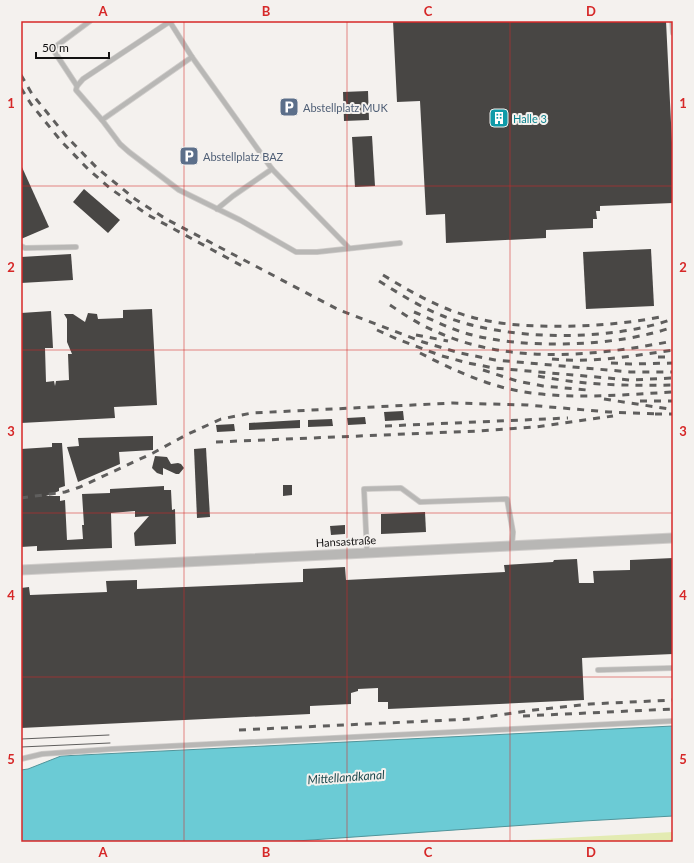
<svg xmlns="http://www.w3.org/2000/svg" width="694" height="863" font-family="Lato,sans-serif">
  <style>
    .green { fill: #e3ebb2 }
    .water { fill: #6bcbd5; stroke: #51949a }
    .building { fill: #484644 }
    .lines { fill: none; stroke-linecap: round; stroke-linejoin: round }
    .service-casing { stroke: #d0cdcb; stroke-width: 6 }
    .minor-casing { stroke: #d0cdcb; stroke-width: 11 }
    .service { stroke: #b8b7b5; stroke-width: 4.5 }
    .minor { stroke: #b8b7b5; stroke-width: 9 }
    .tram { stroke: #5f5e5d; stroke-width: 1 }
    .rail { stroke: #5f5e5d; stroke-width: 3; stroke-dasharray: 7 7; stroke-linecap: butt }
    .grid { fill: none; stroke: #d62828; stroke-width: 1; stroke-opacity: 0.55 }
    .labels { text-anchor: middle; dominant-baseline: central; stroke-width: 4; stroke-linejoin: round; paint-order: stroke }
    .service-label { font-size: 11px; fill: #4e5e75; stroke: #f4f1ee; text-anchor: start }
    .culture-label { font-size: 11px; fill: #0d838f; stroke: #f4f1ee; text-anchor: start }
    .street-label { font-size: 11px; fill: #131212; stroke: #f4f1ee }
    .water-label { font-size: 12px; font-style: italic; fill: #1e4a4e; stroke: #f4f1ee }
    .neatline { fill: none; stroke: #d62828; stroke-width: 1.5 }
    .grid-label { font-size: 13px; text-anchor: middle; font-weight: bold; fill: #d62828 }
  </style>
  <rect width="100%" height="100%" fill="#f4f1ee"/>
  <polygon class="green" points="673,832 673,842 490,842"/>
  <polygon class="water" points="673,726 673,816 584,821 282,842 21,842 21,770 28,769 61,756"/>
  <g class="building">
    <polygon points="393,21 666,21 672,143 673,143 673,203 600,206 600,211 596,211 597,219 593,219 593,228 546,230 546,238 446,243 445,214 426,215 420,101 397,102"/>
    <polygon points="368,91 369,120 344,121 343,92"/>
    <polygon points="372,136 375,186 355,187 352,137"/>
    <polygon points="21,165 49,227 21,239"/>
    <polygon points="84,189 120,220 108,233 73,202"/>
    <polygon points="651,249 654,306 586,309 583,252"/>
    <polygon points="71,254 73,280 21,283 21,257"/>
    <polygon points="152,309 157,405 114,407 115,418 21,423 21,313 51,311 53,348 45,348 46,382 54,381 55,386 56,381 69,380 68,354 72,354 67,342 67,319 64,314 73,314 85,322 88,313 97,314 98,319 123,318 123,310"/>
    <polygon points="403,411 404,420 385,421 384,412"/>
    <polygon points="365,417 366,424 348,425 347,418"/>
    <polygon points="332,419 333,426 308,427 308,420"/>
    <polygon points="300,420 300,428 249,430 249,423"/>
    <polygon points="234,424 235,431 217,432 216,425"/>
    <polygon points="153,436 153,450 119,452 120,464 78,482 67,447 79,446 78,438"/>
    <polygon points="52,443 62,443 65,486 59,488 59,491 46,496 60,496 60,501 65,500 67,540 83,539 82,525 84,525 82,494 110,493 110,489 164,486 164,490 171,490 172,510 175,509 176,544 135,546 134,533 149,516 135,517 135,511 111,513 112,548 37,551 37,546 21,547 21,449 52,447"/>
    <polygon points="206,448 210,517 197,518 194,449"/>
    <polygon points="155,456 167,457 171,464 178,463 181,464 184,468 179,474 176,474 163,468 163,475 157,473 152,468"/>
    <polygon points="283,485 292,485 292,495 283,496"/>
    <polygon points="425,512 426,532 381,534 381,514"/>
    <polygon points="345,525 345,534 331,535 330,526"/>
    <polygon points="673,558 673,654 582,658 584,700 388,709 388,702 378,702 378,688 358,689 358,691 351,693 351,704 310,706 310,714 21,728 21,588 29,587 30,595 107,592 106,581 137,580 137,589 303,582 303,569 345,567 346,580 505,572 504,565 553,562 554,560 577,559 579,583 594,583 593,571 630,570 630,560"/>
  </g>
  <g class="lines">
    <defs>
      <g id="service">
        <polyline points="672,21 673,33"/>
        <polyline points="170,22 192,57 102,120 76,90 77,86 83,79 166,24 172,21"/>
        <polyline points="192,57 272,169 349,248"/>
        <polyline points="77,86 54,51 55,47 90,21"/>
        <polyline points="102,120 120,144 129,152 179,190 240,220 296,252 317,252 400,243"/>
        <polyline points="217,209 233,196 272,169"/>
        <polyline points="21,246 25,248 76,247"/>
        <polyline points="367,552 364,489 401,488 420,502 507,499 513,532 512,545"/>
        <polyline points="598,670 673,668"/>
        <polyline points="21,759 42,754 112,749 673,721"/>
      </g>
      <polyline id="minor" points="21,570 673,538"/>
    </defs>
    <use href="#service" class="service-casing"/>
    <use href="#minor" class="minor-casing"/>
    <use href="#service" class="service"/>
    <use href="#minor" class="minor"/>
    <g class="tram">
      <polyline points="21,739 109,735"/>
      <polyline points="21,747 110,743"/>
    </g>
    <g class="rail">
      <polyline points="21,75 32,94 67,137 97,168 135,199 166,219 339,310 423,342 460,353 495,360 630,372 673,372"/>
      <polyline points="21,88 31,104 61,141 88,169 111,189 148,215 244,267"/>
      <path d="M383 275C403 287 423 299 445 308 487 326 532 327 577 326 607 325 636 322 665 316"/>
      <path d="M379 281C400 294 420 307 443 316 507 341 609 342 673 319"/>
      <path d="M390 305C405 315 420 325 437 332 511 365 596 356 673 341"/>
      <path d="M414 312C431 319 448 328 465 333 522 350 617 347 673 327"/>
      <polyline points="377,330 397,339 442,356 468,363 494,368 630,380 673,378"/>
      <polyline points="416,335 448,341"/>
      <path d="M420 353C447 367 475 380 505 388 558 401 618 395 673 392"/>
      <polyline points="658,357 673,357"/>
      <path d="M552 359C592 363 633 356 673 350"/>
      <polyline points="611,363 630,364 673,363"/>
      <polyline points="483,370 517,381 543,386 587,390"/>
      <path d="M538 376C582 385 628 386 673 385"/>
      <polyline points="604,399 669,409"/>
      <polyline points="640,401 673,401"/>
      <polyline points="655,414 673,414"/>
      <polyline points="385,426 568,418"/>
      <polyline points="216,442 478,431 536,427 613,416"/>
      <polyline points="21,498 65,492 80,487 153,453 186,435 221,419 252,413 453,403 527,405 609,412 660,414"/>
      <polyline points="523,716 673,709"/>
      <polyline points="239,730 471,719 534,710 590,704 673,700"/>
    </g>
  </g>
  <path class="grid" d="M184 21V842M347 21V842M510 21V842M21 186H673M21 350H673M21 513H673M21 677H673"/>
  <defs>
    <symbol id="parking-square" viewBox="-11 -11 22 22"><rect x="-9" y="-9" width="18" height="18" rx="4" fill="#5c6f8a" stroke="#f4f1ee"/><path d="M-3.5-5.5H1a3.5 3.5 0 0 1 0 7H-1V5.5H-3.5ZM-1-3.4V-.6H.8a1.4 1.4 0 0 0 0-2.8Z" fill="#fff"/></symbol>
    <symbol id="building-square" viewBox="-11 -11 22 22"><rect x="-9" y="-9" width="18" height="18" rx="4" fill="#0f9aa8" stroke="#f4f1ee"/><path d="M-4-6H4V6H1V3H-1V6H-4ZM-2.5-4.3h1.7v1.8h-1.7ZM.8-4.3h1.7v1.8H.8ZM-2.5-1h1.7V.8h-1.7ZM.8-1h1.7V.8H.8Z" fill="#fff"/></symbol>
  </defs>
  <g fill-rule="evenodd">
    <use href="#parking-square" x="278" y="96" width="22" height="22"/>
    <use href="#building-square" x="488" y="107" width="22" height="22"/>
    <use href="#parking-square" x="178" y="145" width="22" height="22"/>
  </g>
  <g class="labels">
    <g class="service-label">
      <text x="303" y="107">Abstellplatz MUK</text>
      <text x="203" y="156">Abstellplatz BAZ</text>
    </g>
    <g class="culture-label">
      <text x="513" y="118">Halle 3</text>
    </g>
    <g class="street-label">
      <text transform="translate(346 541) rotate(-3)">Hansastraße</text>
    </g>
    <g class="water-label">
      <text transform="translate(346 777) rotate(-4)">Mittellandkanal</text>
    </g>
  </g>
  <rect width="694" height="863" fill="none" stroke="#f4f1ee" stroke-width="44"/>
  <path d="M36 52v6h73v-6" fill="none" stroke="#131212" stroke-width="2"/>
  <text x="42" y="52" font-size="12" fill="#131212" stroke="#f4f1ee" stroke-width="3" paint-order="stroke">50 m</text>
  <rect x="22" y="22" width="650" height="819" class="neatline"/>
  <g class="grid-label">
    <text x="103" y="16">A</text>
    <text x="266" y="16">B</text>
    <text x="428" y="16">C</text>
    <text x="591" y="16">D</text>
    <text x="11" y="108">1</text>
    <text x="683" y="108">1</text>
    <text x="11" y="272">2</text>
    <text x="683" y="272">2</text>
    <text x="11" y="436">3</text>
    <text x="683" y="436">3</text>
    <text x="11" y="600">4</text>
    <text x="683" y="600">4</text>
    <text x="11" y="764">5</text>
    <text x="683" y="764">5</text>
    <text x="103" y="857">A</text>
    <text x="266" y="857">B</text>
    <text x="428" y="857">C</text>
    <text x="591" y="857">D</text>
  </g>
</svg>
